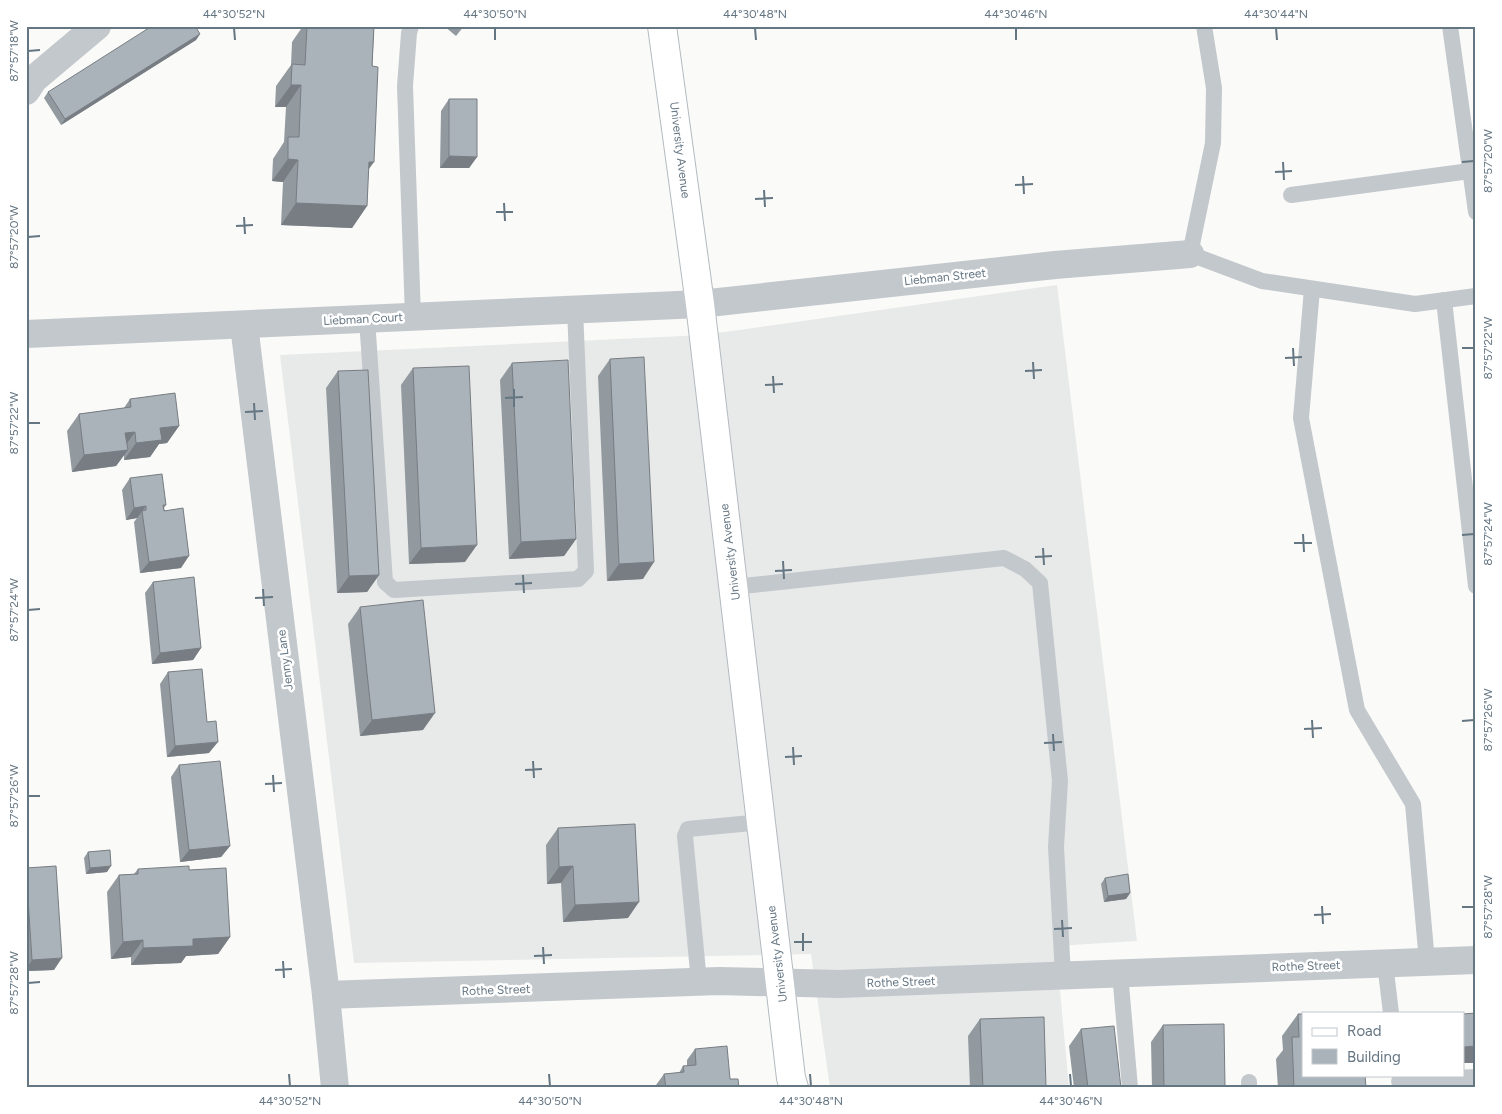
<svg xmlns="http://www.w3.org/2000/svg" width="1502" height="1114" font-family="Figtree,sans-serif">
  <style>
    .built { fill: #e8e9e9 }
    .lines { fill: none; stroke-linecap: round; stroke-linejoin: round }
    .secondary-casing { stroke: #b3babf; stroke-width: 30 }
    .lane { stroke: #c3c8cc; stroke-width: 16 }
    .street { stroke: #c3c8cc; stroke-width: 28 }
    .secondary { stroke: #fff; stroke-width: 28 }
    .wall { fill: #929a9f }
    .shaded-wall { fill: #777d82 }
    .building { fill: #aab3b9; stroke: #777d82 }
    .ticks { fill: none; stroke: #657683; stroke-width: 2 }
    .labels { text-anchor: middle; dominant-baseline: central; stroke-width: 5; stroke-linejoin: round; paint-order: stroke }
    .street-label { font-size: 12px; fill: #657683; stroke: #fff }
    .neatline { fill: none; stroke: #657683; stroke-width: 2 }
    .ticks-label { font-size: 12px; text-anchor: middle; fill: #657683 }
  </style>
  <rect width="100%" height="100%" fill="#fafaf8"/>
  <polygon class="built" points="1057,285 1137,941 1056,946 1069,1088 830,1088 811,954 354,963 280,355 703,335"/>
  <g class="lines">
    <defs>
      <polyline id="secondary" points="662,26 700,304 791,1078 794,1088"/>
    </defs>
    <use href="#secondary" class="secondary-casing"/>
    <g class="lane">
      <polyline points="411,26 409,33 405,86 413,317"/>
      <polyline points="1204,26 1214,88 1213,143 1190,254 1262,281 1415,304 1476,296"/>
      <polyline points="1450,26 1476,212"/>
      <polyline points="1291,195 1470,171"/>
      <polyline points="1312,289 1301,418 1357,710 1413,804 1427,962"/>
      <polyline points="1444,300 1476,586"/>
      <polyline points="367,319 385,582 394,590 578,579 586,571 575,309"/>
      <polyline points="734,587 1004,558 1025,569 1040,583 1060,781 1056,847 1063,975"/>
      <polyline points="1385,963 1391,1013"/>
      <polyline points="1120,973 1130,1088"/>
      <polyline points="699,982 685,836 688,829 762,822"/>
      <polyline points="1399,1081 1476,1077"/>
      <polyline points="1249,1082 1249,1088"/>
    </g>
    <g class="street">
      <polyline points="26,91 34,79 97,26"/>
      <polyline points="244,325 326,995 335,1088"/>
      <polyline points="26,334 700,304 1055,265 1190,254"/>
      <polyline points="326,995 719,981 839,984 1476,960"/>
    </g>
    <use href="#secondary" class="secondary"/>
  </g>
  <g class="wall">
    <polygon points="303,26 374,26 367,206 352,228 281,225 283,182 272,181 273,159 284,142 286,107 275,107 276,86 291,65 292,42"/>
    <polygon points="444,26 464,26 456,36"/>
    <polygon points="200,34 196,40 61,125 44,98 48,92"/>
    <polygon points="449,99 477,157 469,168 440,168 441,111"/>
    <polygon points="610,359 643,579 607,581 598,376"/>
    <polygon points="512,363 576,539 564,556 509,559 500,380"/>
    <polygon points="413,368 465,562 409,564 401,385"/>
    <polygon points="338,371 379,575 367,592 337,593 326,388"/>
    <polygon points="130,399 179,426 167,443 159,444 150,457 124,460 124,455 116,466 72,472 67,431 79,414 124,408"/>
    <polygon points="130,478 166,505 164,508 181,568 140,573 134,522 137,518 126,520 122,490"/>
    <polygon points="153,582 201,648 193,660 152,664 145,593"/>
    <polygon points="360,607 423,730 360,736 348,624"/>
    <polygon points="168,672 209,753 167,757 160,684"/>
    <polygon points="179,765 230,846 221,857 180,862 171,777"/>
    <polygon points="558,828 628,918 563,922 561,883 547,884 546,845"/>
    <polygon points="88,852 107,872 86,874 84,858"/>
    <polygon points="26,868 54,970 26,971"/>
    <polygon points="138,869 189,870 230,937 218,954 186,956 181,963 131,965 131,957 111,959 107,892 119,875 134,874"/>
    <polygon points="1105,878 1130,893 1126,899 1104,902 1101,884"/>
    <polygon points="1298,1014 1366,1088 1278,1088 1276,1059 1283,1050 1282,1036"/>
    <polygon points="980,1019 1046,1088 970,1088 968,1036"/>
    <polygon points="1163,1025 1225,1088 1152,1088 1151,1042"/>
    <polygon points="1081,1029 1121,1088 1074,1088 1069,1046"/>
    <polygon points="695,1049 730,1079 739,1088 657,1088 656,1085 664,1074 679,1073 683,1066 687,1066 687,1060"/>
  </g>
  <g class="shaded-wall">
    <polygon points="200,34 196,40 61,125 65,119"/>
    <polygon points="291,85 301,85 286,107 275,107"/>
    <polygon points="449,156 477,157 469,168 440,168"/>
    <polygon points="288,159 298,160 283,182 272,181"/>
    <polygon points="369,162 374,162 358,184"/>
    <polygon points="296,203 367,206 352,228 281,225"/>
    <polygon points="179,426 167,443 159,444 150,457 124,460 136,443 160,428"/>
    <polygon points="135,432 123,449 125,433"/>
    <polygon points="128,450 116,466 72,472 84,455"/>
    <polygon points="146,506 137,518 126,520 134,508"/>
    <polygon points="576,539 564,556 509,559 521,542"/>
    <polygon points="477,545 465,562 409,564 421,548"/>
    <polygon points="189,556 181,568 140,573 149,562"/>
    <polygon points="654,562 643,579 607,581 619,564"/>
    <polygon points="379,575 367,592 337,593 349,576"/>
    <polygon points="201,648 193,660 152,664 160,653"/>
    <polygon points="435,713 423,730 360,736 372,720"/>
    <polygon points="218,742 209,753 167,757 175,746"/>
    <polygon points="230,846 221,857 180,862 189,850"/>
    <polygon points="111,866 107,872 86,874 90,868"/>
    <polygon points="573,866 561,883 547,884 559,867"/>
    <polygon points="1130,893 1126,899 1104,902 1108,896"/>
    <polygon points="639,902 628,918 563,922 575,905"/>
    <polygon points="230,937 218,954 186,956 181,963 131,965 143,948 193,939"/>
    <polygon points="143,940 131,957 111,959 123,942"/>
    <polygon points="62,958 54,970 26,971 26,969 32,960"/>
    <polygon points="1476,1046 1476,1063 1463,1063 1463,1047"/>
  </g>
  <g class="building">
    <polygon points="152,26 195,26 200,34 65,119 48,92"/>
    <polygon points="307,26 374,26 372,66 378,67 374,162 369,162 367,206 296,203 298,160 288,159 288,137 299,137 301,85 291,85 292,64 305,65"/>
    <polygon points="449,99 477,99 477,157 449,156"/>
    <polygon points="644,357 654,562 619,564 610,359"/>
    <polygon points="568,360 576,539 521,542 512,363"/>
    <polygon points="469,366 477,545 421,548 413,368"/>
    <polygon points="368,370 379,575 349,576 338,371"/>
    <polygon points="175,393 179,426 160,428 162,440 136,443 135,432 125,433 128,450 84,455 79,414 131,407 130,399"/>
    <polygon points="162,474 166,505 163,505 164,511 183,508 189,556 149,562 142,511 146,510 146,506 134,508 130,478"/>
    <polygon points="194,577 201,648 160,653 153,582"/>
    <polygon points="423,600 435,713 372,720 360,607"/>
    <polygon points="202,669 207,722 216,721 218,742 175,746 168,672"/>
    <polygon points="220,761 230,846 189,850 179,765"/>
    <polygon points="635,824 639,902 575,905 573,866 559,867 558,828"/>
    <polygon points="110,850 111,866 90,868 88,852"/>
    <polygon points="56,866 62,958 32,960 26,868"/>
    <polygon points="189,866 189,870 226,868 230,937 193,939 193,946 143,948 143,940 123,942 119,875 138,874 138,869"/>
    <polygon points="1128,874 1130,893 1108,896 1105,878"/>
    <polygon points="1476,1013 1476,1046 1463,1047 1463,1014"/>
    <polygon points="1298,1014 1303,1014 1303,1075 1365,1075 1366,1088 1294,1088 1292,1037 1299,1037"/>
    <polygon points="1044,1017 1046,1088 983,1088 980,1019"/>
    <polygon points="1224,1024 1225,1088 1164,1088 1163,1025"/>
    <polygon points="1114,1026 1121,1088 1088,1088 1081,1029"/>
    <polygon points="727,1046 730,1079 738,1079 739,1088 666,1088 664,1074 684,1072 683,1066 696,1065 695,1049"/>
  </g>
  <path class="ticks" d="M234 28 235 40M495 28V40M755 28 756 40M1016 28V40M1276 28 1277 40M28 51 40 50M1283 162 1284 180M1462 162 1474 161M1275 172 1292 171M1023 176 1024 194M1015 185 1033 184M764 190 765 207M755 199 773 198M504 203 505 221M496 212H513M244 217 245 234M236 226 253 225M28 237 40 236M1293 348 1294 366M1462 348H1474M1285 358 1302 357M1033 362 1034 379M1025 371 1042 370M773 376 774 393M765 385 783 384M514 389V407M505 398 523 397M254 403 255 420M245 412 263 411M28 423H40M1303 534 1304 552M1462 535 1474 534M1294 543H1312M1043 548 1044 565M1035 557 1052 556M783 561 784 579M775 571 792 570M523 575 524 593M515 584 532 583M263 589 264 606M255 598 273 597M28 610 40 609M1312 720 1313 738M1462 721 1474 720M1304 729 1322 728M1053 734 1054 751M1044 743 1062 742M793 747 794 765M785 757 802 756M533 761 534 778M525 770 542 769M273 775 274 792M265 784 282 783M28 796H40M1322 906 1323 924M1462 907H1474M1314 915 1331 914M1062 920 1063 937M1054 929 1072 928M803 933V951M794 942H812M543 947 544 964M534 956 552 955M283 961 284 978M275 970 292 969M28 983 40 982M289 1074 290 1086M549 1074 550 1086M810 1074 811 1086M1070 1074 1071 1086"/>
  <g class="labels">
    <g class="street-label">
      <text transform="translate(680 150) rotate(83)">University Avenue</text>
      <text transform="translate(945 277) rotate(-6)">Liebman Street</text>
      <text transform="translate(363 319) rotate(-3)">Liebman Court</text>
      <text transform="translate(730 552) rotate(-97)">University Avenue</text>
      <text transform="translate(285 660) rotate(-97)">Jenny Lane</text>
      <text transform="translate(777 954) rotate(-97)">University Avenue</text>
      <text transform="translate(1306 966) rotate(-2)">Rothe Street</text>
      <text transform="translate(901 982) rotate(-2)">Rothe Street</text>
      <text transform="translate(496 990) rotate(-2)">Rothe Street</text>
    </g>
  </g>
  <rect width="1502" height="1114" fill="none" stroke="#ffffff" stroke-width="55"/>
  <rect x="1302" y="1012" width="162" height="65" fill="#ffffff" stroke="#c1c8cd"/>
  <rect x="1312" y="1028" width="25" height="8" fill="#ffffff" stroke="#c1c8cd"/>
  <text x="1347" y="1036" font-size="15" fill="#657683">Road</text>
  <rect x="1312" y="1049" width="25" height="15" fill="#aab3b9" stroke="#c1c8cd"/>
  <text x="1347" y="1062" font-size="15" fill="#657683">Building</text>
  <rect x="28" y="28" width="1446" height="1058" class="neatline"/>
  <g class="ticks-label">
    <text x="234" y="18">44°30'52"N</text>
    <text x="495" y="18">44°30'50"N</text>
    <text x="755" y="18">44°30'48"N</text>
    <text x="1016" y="18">44°30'46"N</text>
    <text x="1276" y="18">44°30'44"N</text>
    <text transform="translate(14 51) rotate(-90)" y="4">87°57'18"W</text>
    <text transform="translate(1488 161) rotate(-90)" y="4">87°57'20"W</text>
    <text transform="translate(14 237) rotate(-90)" y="4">87°57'20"W</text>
    <text transform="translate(1488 348) rotate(-90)" y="4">87°57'22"W</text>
    <text transform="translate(14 423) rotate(-90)" y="4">87°57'22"W</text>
    <text transform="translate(1488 534) rotate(-90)" y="4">87°57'24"W</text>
    <text transform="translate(14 610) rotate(-90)" y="4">87°57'24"W</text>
    <text transform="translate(1488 720) rotate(-90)" y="4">87°57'26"W</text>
    <text transform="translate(14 796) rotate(-90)" y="4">87°57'26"W</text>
    <text transform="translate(1488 907) rotate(-90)" y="4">87°57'28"W</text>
    <text transform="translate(14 983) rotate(-90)" y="4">87°57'28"W</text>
    <text x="290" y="1105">44°30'52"N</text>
    <text x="550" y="1105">44°30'50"N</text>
    <text x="811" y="1105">44°30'48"N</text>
    <text x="1071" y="1105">44°30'46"N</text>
  </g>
</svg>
